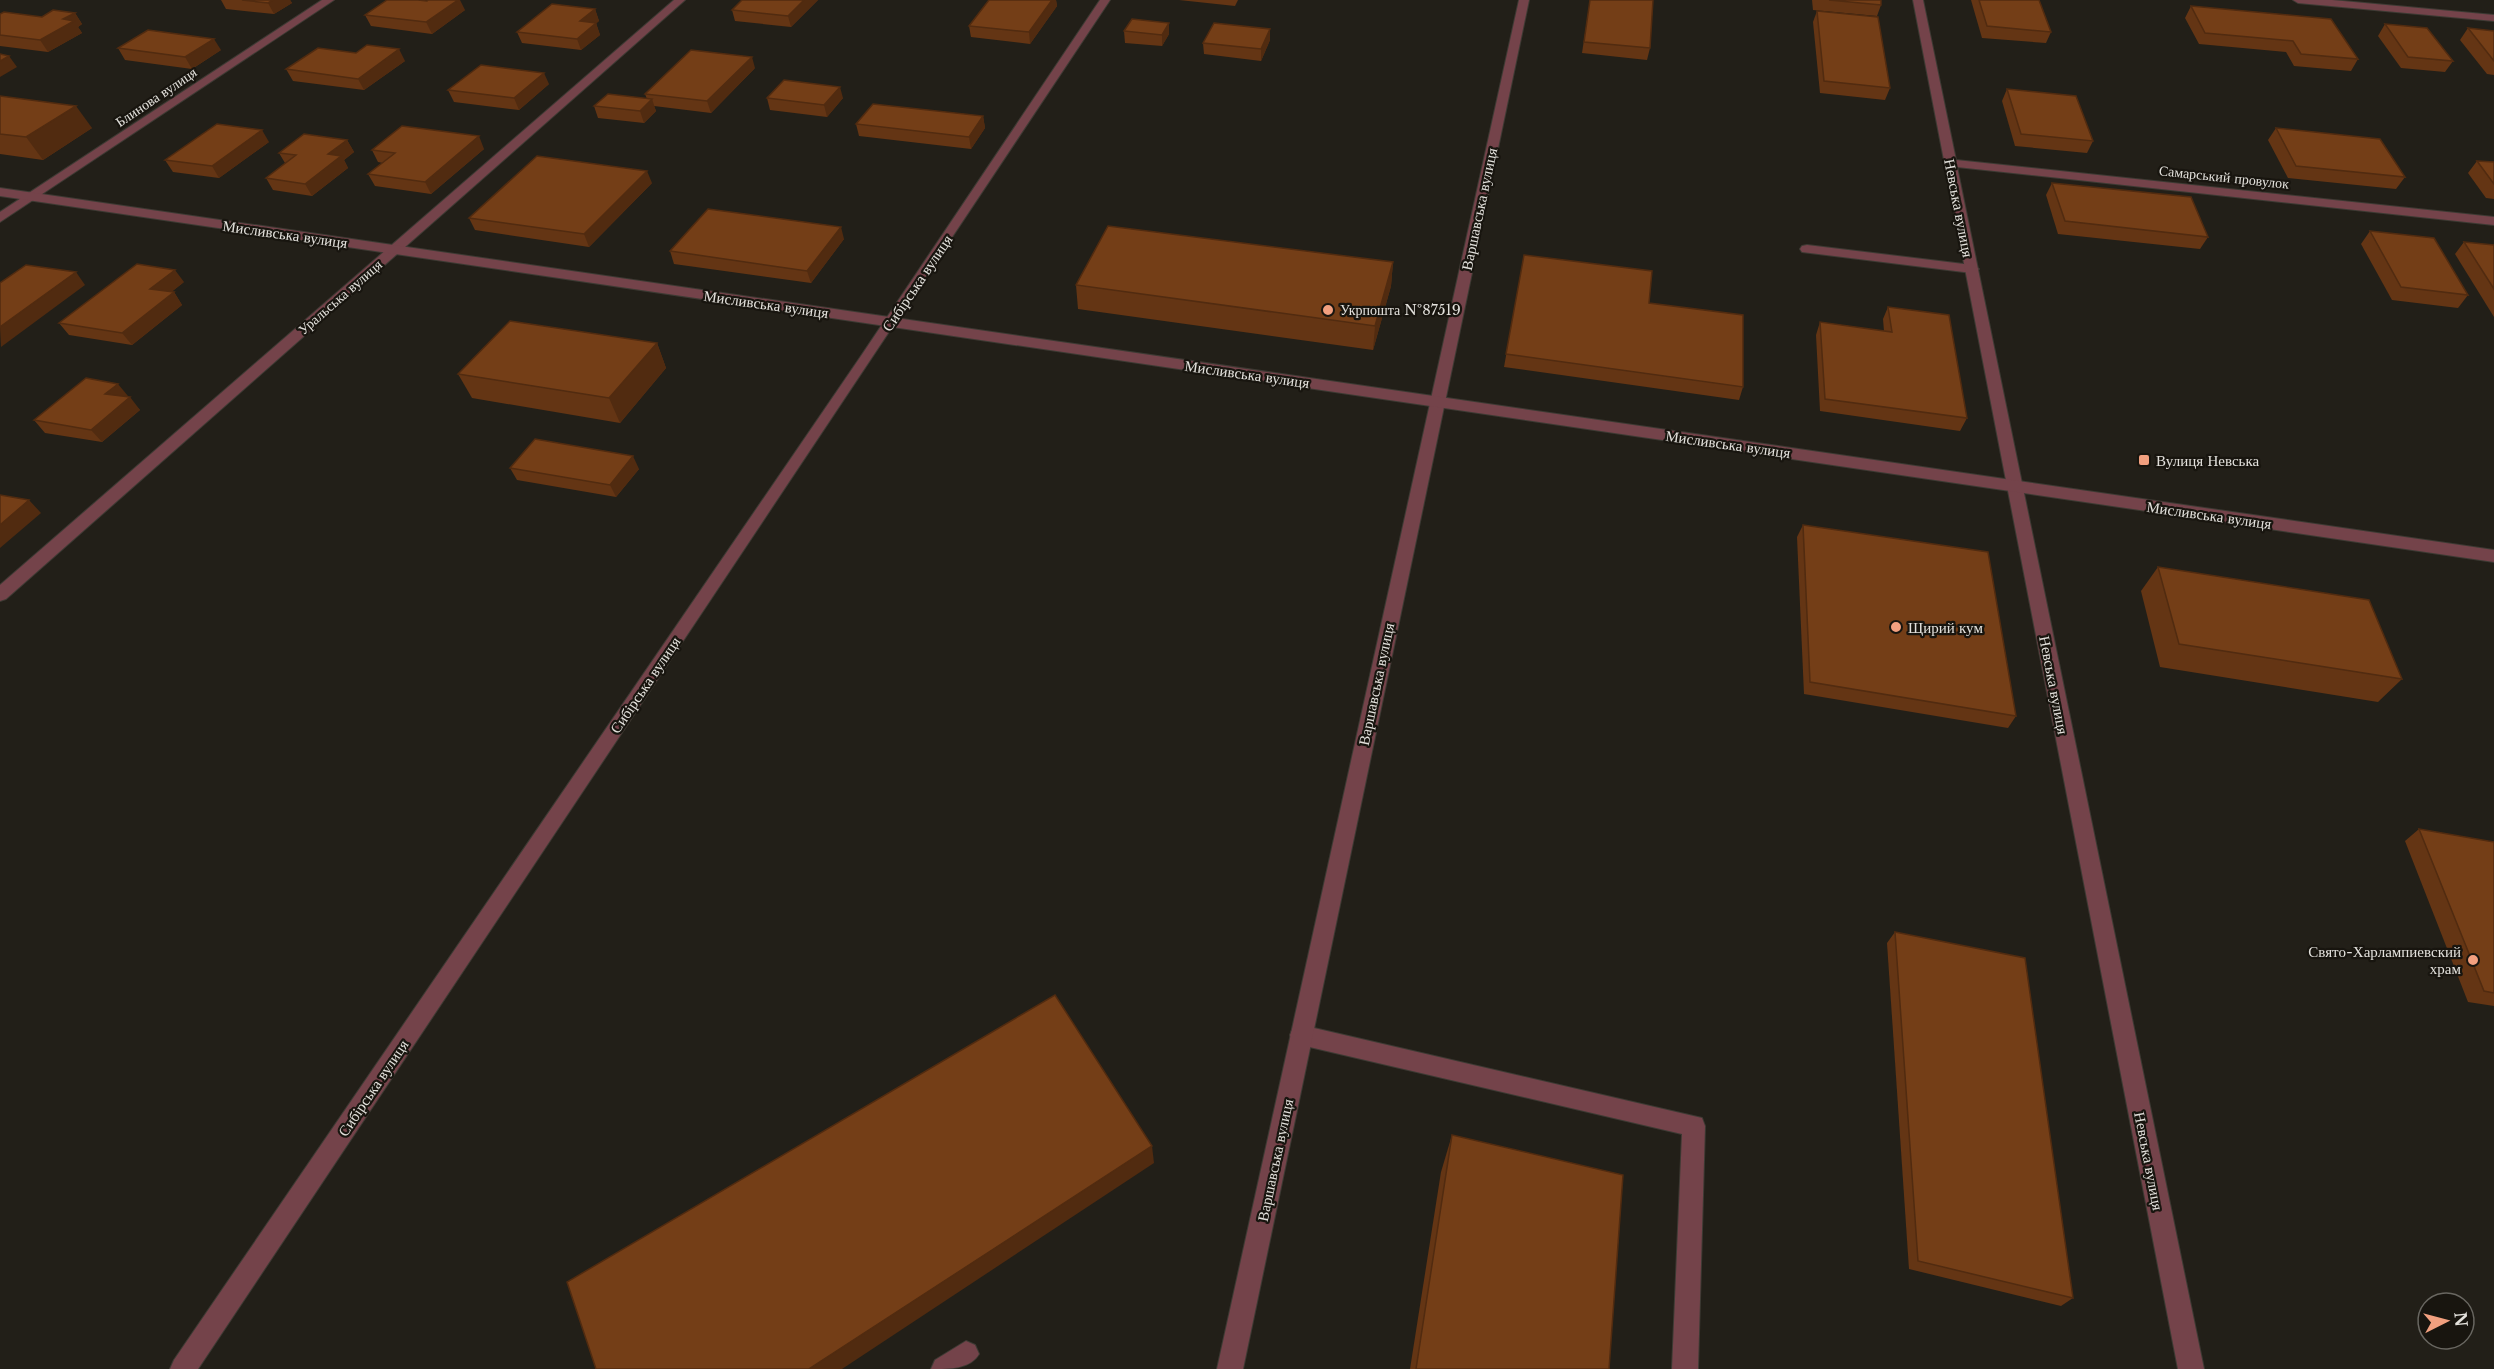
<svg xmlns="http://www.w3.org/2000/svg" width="2494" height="1369" font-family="'Libre Baskerville',serif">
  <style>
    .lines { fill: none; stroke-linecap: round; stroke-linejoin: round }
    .service-casing { stroke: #3d3a33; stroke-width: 2 }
    .minor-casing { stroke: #3d3a33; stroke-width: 2 }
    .tertiary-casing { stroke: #3d3a33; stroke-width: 2 }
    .service { fill: #74434a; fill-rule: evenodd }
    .minor { fill: #74434a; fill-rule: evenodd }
    .tertiary { fill: #74434a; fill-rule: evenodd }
    .wall { fill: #643514 }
    .shaded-wall { fill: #512b10 }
    .building { fill: #743e17; stroke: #512b10; stroke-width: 1.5 }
    .poi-dot { fill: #f2a07f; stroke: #18150f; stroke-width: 2 }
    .labels { text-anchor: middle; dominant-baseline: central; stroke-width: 4.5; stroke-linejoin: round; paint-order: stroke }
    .far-street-label { font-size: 14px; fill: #e3e1dc; stroke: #18150f }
    .far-poi-label { font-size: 14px; fill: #e3e1dc; stroke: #18150f; text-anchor: start }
    .street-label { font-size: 15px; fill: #e3e1dc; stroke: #18150f }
    .poi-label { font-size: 15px; fill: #e3e1dc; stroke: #18150f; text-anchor: start }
  </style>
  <rect width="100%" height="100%" fill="#221f18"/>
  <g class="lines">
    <defs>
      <g id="service">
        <polygon points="1807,245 1972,265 1979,269 1972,273 1802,252 1800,249 1802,246"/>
        <polygon points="1301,1025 1702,1118 1705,1126 1698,1369 1672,1369 1682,1134 1301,1045 1293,1042 1290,1035 1293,1028"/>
        <path d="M966 1341 975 1345 979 1354C970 1369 950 1369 931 1369L935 1360Z"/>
      </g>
      <g id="minor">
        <polygon points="322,0 334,0 0,222 0,212"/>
        <polygon points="674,0 685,0 6,599 0,601 0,585"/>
        <polygon points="1100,0 1110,0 198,1369 170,1369 174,1360 861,356"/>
        <polygon points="1519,0 1529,0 1243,1369 1217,1369"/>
        <polygon points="1913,0 1923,0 1956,160 2494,217 2494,225 1957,167 2204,1369 2178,1369"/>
        <polygon points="2293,0 2332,0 2494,15 2494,21 2298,3"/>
      </g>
      <polygon id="tertiary" points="0,188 2494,550 2494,562 0,196"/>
    </defs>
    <use href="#service" class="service-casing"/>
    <use href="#minor" class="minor-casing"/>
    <use href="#tertiary" class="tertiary-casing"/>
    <use href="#service" class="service"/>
    <use href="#minor" class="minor"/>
    <use href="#tertiary" class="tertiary"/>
  </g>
  <g class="wall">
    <polygon points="221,0 290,0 292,3 274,14 226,9"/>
    <polygon points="818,0 791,27 735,21 732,10"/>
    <polygon points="989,0 1056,0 1057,6 1030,44 971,37 969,26"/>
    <polygon points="1179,0 1238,0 1235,6"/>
    <polygon points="1590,0 1653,0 1650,48 1647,60 1582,53"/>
    <polygon points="1812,0 1881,0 1881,5 1877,16 1813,10"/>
    <polygon points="1971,0 2039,0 2051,32 2046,43 1982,38"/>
    <polygon points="427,1 465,10 432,34 371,26 365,15"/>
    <polygon points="2191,6 2358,59 2351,71 2294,66 2286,52 2199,44 2185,18"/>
    <polygon points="595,9 599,21 596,23 600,35 581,50 522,43 517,32"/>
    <polygon points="1817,11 1890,88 1885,100 1820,93 1813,22"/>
    <polygon points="75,13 82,24 78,27 82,33 48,52 0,46 0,14 42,17"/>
    <polygon points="1169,23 1169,34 1162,46 1125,43 1124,31"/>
    <polygon points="2385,24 2453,61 2445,72 2401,68 2378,36"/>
    <polygon points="2468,28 2494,31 2494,75 2487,74 2460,40"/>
    <polygon points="1270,40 1261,61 1204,54 1203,43"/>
    <polygon points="118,48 221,50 192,69 125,60"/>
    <polygon points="405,61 364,90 293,81 286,69"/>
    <polygon points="755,68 711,113 654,106 656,111 644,123 598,118 594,106 647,99 645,94"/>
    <polygon points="549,84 519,110 454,102 448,90"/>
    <polygon points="2007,89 2093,141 2087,153 2015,146 2002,101"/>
    <polygon points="0,96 92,128 43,160 0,154"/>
    <polygon points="767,98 843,98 827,117 770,110"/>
    <polygon points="983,116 985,128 971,149 859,136 856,124"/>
    <polygon points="2276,128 2405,177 2396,189 2288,178 2268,140"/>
    <polygon points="347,140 354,152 344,160 348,168 312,196 273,190 266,178 285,163 279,153"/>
    <polygon points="269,142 219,178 173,172 165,160"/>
    <polygon points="484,149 431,194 375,186 368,174 383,163 378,162 372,150"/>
    <polygon points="2477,161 2494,162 2494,199 2486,198 2468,173"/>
    <polygon points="652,183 589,247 475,230 469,218"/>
    <polygon points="2052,183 2208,237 2200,249 2058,234 2046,195"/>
    <polygon points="2370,231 2468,295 2458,308 2392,300 2361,244"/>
    <polygon points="844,239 811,283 674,264 670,251"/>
    <polygon points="2464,242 2494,245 2494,317 2455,254"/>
    <polygon points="1524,255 1649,303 1743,387 1739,400 1504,367"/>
    <polygon points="1393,262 1391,286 1373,350 1078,309 1076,285"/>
    <polygon points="184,282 171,292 174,292 182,305 132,345 69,335 59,323"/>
    <polygon points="1888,307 1967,418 1960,431 1820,411 1816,335 1820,322 1884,331 1883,319"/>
    <polygon points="657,343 666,368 620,423 472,398 458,374"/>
    <polygon points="128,396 127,397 140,410 102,442 45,433 34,420"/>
    <polygon points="510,468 639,469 616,497 517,480"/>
    <polygon points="1803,525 2016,716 2008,728 1804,694 1797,537"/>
    <polygon points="2158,567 2402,679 2378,702 2160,667 2141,591"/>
    <polygon points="2419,829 2494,842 2494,1006 2468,1002 2405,841"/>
    <polygon points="1895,932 2073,1298 2061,1306 1909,1269 1887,943"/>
    <polygon points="1452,1135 1609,1369 1410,1369 1441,1172"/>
  </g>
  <g class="shaded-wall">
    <polygon points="273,0 290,0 292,3 274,14 268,3"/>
    <polygon points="458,0 460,0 465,10 432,34 426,22"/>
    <polygon points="804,0 818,0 791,27 788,16"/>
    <polygon points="1052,0 1056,0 1057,6 1030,44 1029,32"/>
    <polygon points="595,9 599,21 584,33 580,21"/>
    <polygon points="75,13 82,24 78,27 82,33 48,52 40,40 63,19"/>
    <polygon points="596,23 600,35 581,50 577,39"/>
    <polygon points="1169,23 1169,34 1162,46 1162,35"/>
    <polygon points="1270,29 1270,40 1261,61 1261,49"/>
    <polygon points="214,39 221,50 192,69 185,57"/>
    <polygon points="399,49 405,61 364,90 358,79"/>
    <polygon points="9,56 17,67 0,77 0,61"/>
    <polygon points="752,57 755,68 711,113 707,101"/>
    <polygon points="544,73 549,84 519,110 514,98"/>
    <polygon points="840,87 843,98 827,117 824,105"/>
    <polygon points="652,99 656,111 644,123 640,111"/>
    <polygon points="76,106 92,128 43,160 26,137"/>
    <polygon points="983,116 985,128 971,149 969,137"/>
    <polygon points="262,130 269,142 219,178 212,166"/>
    <polygon points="479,136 484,149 431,194 425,182"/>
    <polygon points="347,140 354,152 344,160 348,168 312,196 305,184 328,154"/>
    <polygon points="647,171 652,183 589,247 584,234"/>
    <polygon points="841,227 844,239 811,283 807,271"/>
    <polygon points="1393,262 1391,286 1373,350 1375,326"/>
    <polygon points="175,270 184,282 159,302 150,289"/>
    <polygon points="76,272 85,285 1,347 0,327"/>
    <polygon points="174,292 182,305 132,345 122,333"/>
    <polygon points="657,343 666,368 620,423 609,398"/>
    <polygon points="118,384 128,396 115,406 105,394"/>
    <polygon points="130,397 140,410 102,442 91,430"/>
    <polygon points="633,456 639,469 616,497 610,485"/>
    <polygon points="29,500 41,513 0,548 0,525"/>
    <polygon points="1152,1146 1154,1163 842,1369 809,1369"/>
  </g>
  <g class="building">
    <polygon points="242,0 273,0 268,3"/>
    <polygon points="387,0 418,0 427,1 428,0 458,0 426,22 365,15"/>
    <polygon points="742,0 804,0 788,16 732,10"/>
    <polygon points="989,0 1052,0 1029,32 969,26"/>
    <polygon points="1590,0 1653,0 1650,48 1584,42"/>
    <polygon points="1829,0 1881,0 1881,5"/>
    <polygon points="1979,0 2039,0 2051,32 1987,26"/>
    <polygon points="552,4 595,9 580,21 596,23 577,39 517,32"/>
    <polygon points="2191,6 2331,19 2358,59 2301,54 2293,41 2205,33"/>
    <polygon points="53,10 75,13 63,19 74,21 40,40 0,35 0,14 4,12 42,17"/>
    <polygon points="1817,11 1878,17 1890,88 1824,81"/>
    <polygon points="1132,19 1169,23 1162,35 1124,31"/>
    <polygon points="1214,23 1270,29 1261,49 1203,43"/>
    <polygon points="2385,24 2427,28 2453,61 2408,57"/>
    <polygon points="2468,28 2494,31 2494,61"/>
    <polygon points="148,30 214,39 185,57 118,48"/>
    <polygon points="367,45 399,49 358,79 286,69 318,48 356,53"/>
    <polygon points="691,50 752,57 707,101 645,94"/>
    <polygon points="0,54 9,56 0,61"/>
    <polygon points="481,65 544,73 514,98 448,90"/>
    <polygon points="784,80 840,87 824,105 767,98"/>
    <polygon points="2007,89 2076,96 2093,141 2021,134"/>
    <polygon points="608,94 652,99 640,111 594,106"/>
    <polygon points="0,96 76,106 26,137 0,134"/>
    <polygon points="873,104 983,116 969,137 856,124"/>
    <polygon points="217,124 262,130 212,166 165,160"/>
    <polygon points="402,126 479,136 425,182 368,174 395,153 372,150"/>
    <polygon points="2276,128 2380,139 2405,177 2296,166"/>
    <polygon points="304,134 347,140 328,154 341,156 305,184 266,178 296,155 279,153"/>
    <polygon points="537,156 647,171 584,234 469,218"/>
    <polygon points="2477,161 2494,162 2494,184"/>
    <polygon points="2052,183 2191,197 2208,237 2065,221"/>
    <polygon points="708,209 841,227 807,271 670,251"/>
    <polygon points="1108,226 1393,262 1375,326 1076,285"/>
    <polygon points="2370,231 2434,238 2468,295 2401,287"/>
    <polygon points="2464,242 2494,245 2494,289"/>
    <polygon points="1524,255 1652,271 1649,303 1743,315 1743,387 1506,354"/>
    <polygon points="137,264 175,270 150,289 174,292 122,333 59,323"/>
    <polygon points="26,265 76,272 0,327 0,283"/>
    <polygon points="1888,307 1949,315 1967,418 1825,399 1820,322 1892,332"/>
    <polygon points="510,321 657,343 609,398 458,374"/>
    <polygon points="86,378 118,384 105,394 130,397 91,430 34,420"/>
    <polygon points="535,439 633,456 610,485 510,468"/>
    <polygon points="0,495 29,500 0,525"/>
    <polygon points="1803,525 1988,552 2016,716 1810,682"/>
    <polygon points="2158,567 2369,600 2402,679 2179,644"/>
    <polygon points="2419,829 2494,842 2494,993 2484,991"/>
    <polygon points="1895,932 2025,958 2073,1298 1918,1261"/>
    <polygon points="1055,995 1152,1146 809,1369 596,1369 567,1282"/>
    <polygon points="1452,1135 1623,1175 1609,1369 1416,1369"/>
  </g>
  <g class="poi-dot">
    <circle cx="1328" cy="310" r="6"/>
    <rect x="2138" y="454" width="12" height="12" rx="3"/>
    <circle cx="1896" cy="627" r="6"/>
    <circle cx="2473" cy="960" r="6"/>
  </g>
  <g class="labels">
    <g class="far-street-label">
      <text transform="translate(156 97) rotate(-34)">Блинова вулиця</text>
      <text transform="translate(2224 177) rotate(6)">Самарський провулок</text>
      <text transform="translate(340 297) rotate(-41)">Уральська вулиця</text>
    </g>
    <g class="far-poi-label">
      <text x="1340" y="310">Укрпошта №87519</text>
    </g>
    <g class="street-label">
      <text transform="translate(1959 208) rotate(79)">Невська вулиця</text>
      <text transform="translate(1479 209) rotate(-78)">Варшавська вулиця</text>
      <text transform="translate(285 234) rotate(8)">Мисливська вулиця</text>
      <text transform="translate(917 283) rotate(-56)">Сибірська вулиця</text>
      <text transform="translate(766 304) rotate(8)">Мисливська вулиця</text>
      <text transform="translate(1247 374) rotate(8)">Мисливська вулиця</text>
      <text transform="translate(1728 444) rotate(8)">Мисливська вулиця</text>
      <text transform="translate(2209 515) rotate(8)">Мисливська вулиця</text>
      <text transform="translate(1376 684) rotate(-78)">Варшавська вулиця</text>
      <text transform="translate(645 685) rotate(-56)">Сибірська вулиця</text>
      <text transform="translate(2054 685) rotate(79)">Невська вулиця</text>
      <text transform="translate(373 1088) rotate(-56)">Сибірська вулиця</text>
      <text transform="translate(1275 1160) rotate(-78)">Варшавська вулиця</text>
      <text transform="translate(2149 1161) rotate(79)">Невська вулиця</text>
    </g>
    <g class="poi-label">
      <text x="2156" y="460">Вулиця Невська</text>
      <text x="1908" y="627">Щирий кум</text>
      <text x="2461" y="951" text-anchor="end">Свято-Харлампиевский<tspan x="2461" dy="17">храм</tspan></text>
    </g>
  </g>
  <g transform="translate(2446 1321) rotate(84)"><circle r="28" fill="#18150f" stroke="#696761" stroke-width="1.5"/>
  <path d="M0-4.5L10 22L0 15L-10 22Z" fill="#f2a07f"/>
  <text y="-9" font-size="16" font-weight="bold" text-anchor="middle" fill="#e3e1dc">N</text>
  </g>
</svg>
